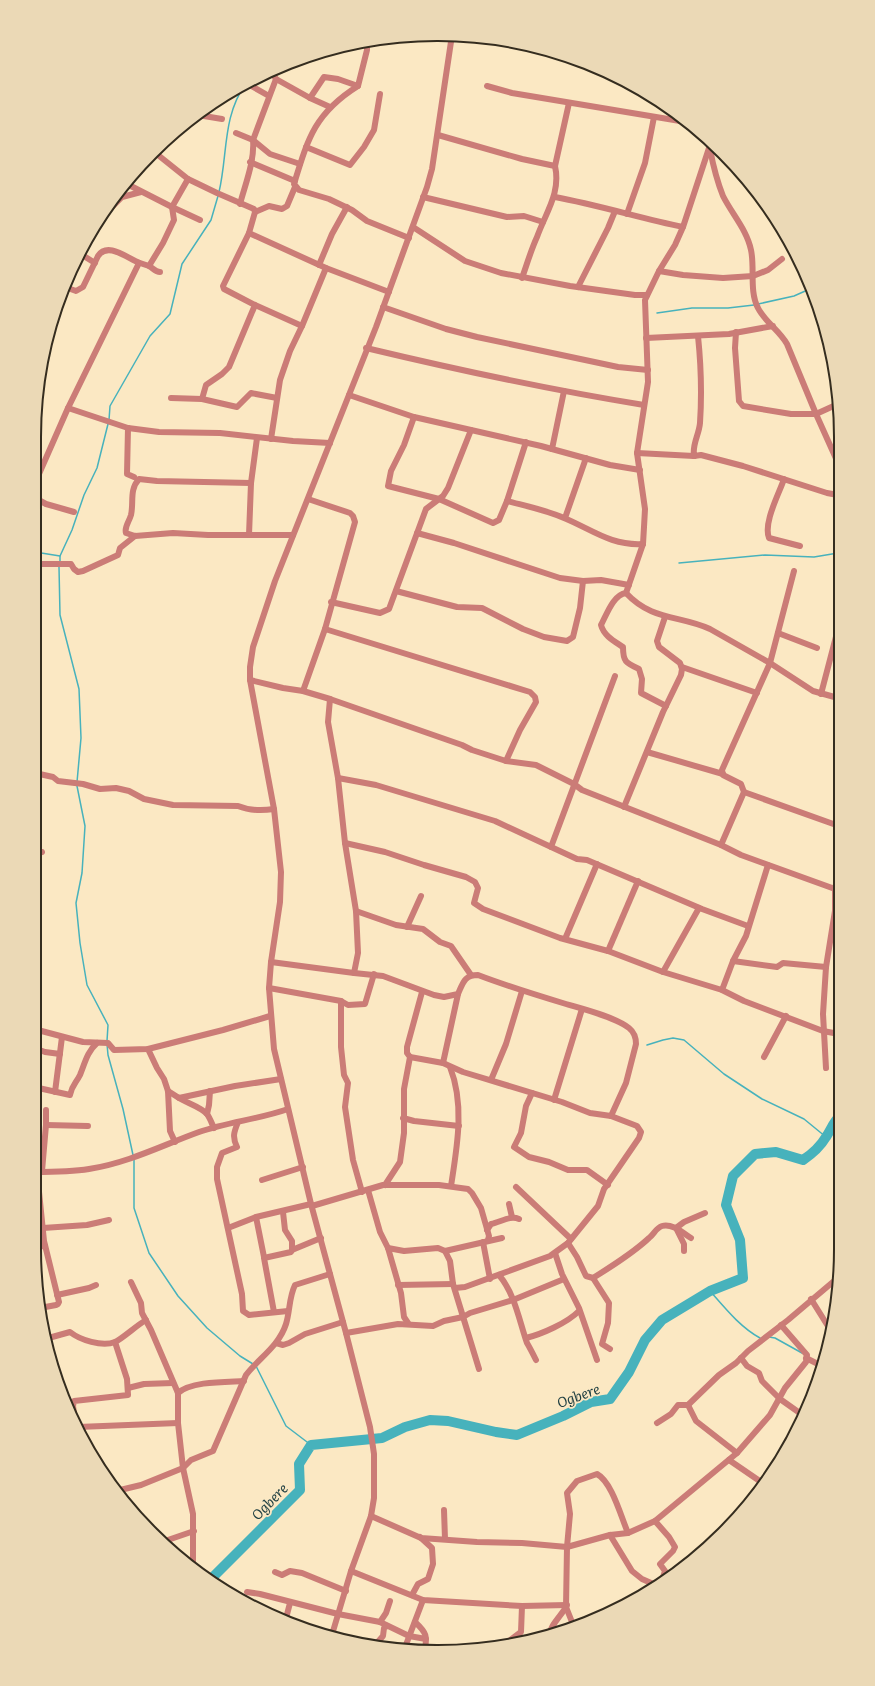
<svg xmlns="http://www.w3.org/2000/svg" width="875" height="1686" font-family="Literata,serif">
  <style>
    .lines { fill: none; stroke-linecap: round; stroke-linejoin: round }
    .stream { stroke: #47b2bc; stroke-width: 1.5 }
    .river { stroke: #47b2bc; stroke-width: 10 }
    .minor { stroke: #cb7c77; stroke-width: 6 }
    .labels { text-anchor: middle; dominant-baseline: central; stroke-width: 3.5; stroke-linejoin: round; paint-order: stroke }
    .water-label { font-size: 14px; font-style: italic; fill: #1d3d40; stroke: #fbe8c3 }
    .rim { fill: none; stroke: #352d1f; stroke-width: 2 }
  </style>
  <rect width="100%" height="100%" fill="#fbe8c3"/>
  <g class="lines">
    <g class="stream">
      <path d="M219 192C228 154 222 117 246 83"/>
      <polyline points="758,304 794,296 812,288"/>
      <polyline points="657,313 692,308 728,308 754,305"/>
      <polyline points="109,420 110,406 150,336 170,314 182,264 211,220 218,196"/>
      <polyline points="35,552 60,556"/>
      <polyline points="60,563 60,556 72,530 84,495 97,468 108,424"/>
      <polyline points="679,563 765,555 814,557 838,553"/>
      <polyline points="59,567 60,615 79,689 81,738 77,782"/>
      <polyline points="77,786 85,826 82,873 76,903 80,943 87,985 108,1025 107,1041"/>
      <polyline points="107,1044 108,1055 123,1109 133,1155"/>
      <polyline points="647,1045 663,1040 673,1038 684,1040 724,1074 762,1099 804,1119 826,1137"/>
      <polyline points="134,1159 134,1208 149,1253 178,1296 207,1328 240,1356 253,1364"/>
      <path d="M710 1291C725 1308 740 1327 760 1338"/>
      <polyline points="769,1337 775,1338 802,1353"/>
      <polyline points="256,1366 286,1426 311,1445"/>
    </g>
    <path class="river" d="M209 1581 300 1490 299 1464 311 1445 382 1438 405 1427 430 1420 448 1421 496 1432 517 1435 563 1416 591 1402 610 1399 629 1372 645 1340 662 1320 710 1291 743 1278 740 1240 726 1205 733 1176 755 1154 776 1152 803 1160C812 1154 820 1147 826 1137 831 1130 833 1122 840 1116"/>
    <g class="minor">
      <path d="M367 42V50L358 86C315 113 308 138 294 184L299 190 329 199 352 210 367 221 409 238"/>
      <polyline points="271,72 273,74 276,79 310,98 324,77 338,79 358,86"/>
      <polyline points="248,84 269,96"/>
      <polyline points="487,86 512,93 686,122"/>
      <polyline points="310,98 330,107"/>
      <polyline points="198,115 222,119"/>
      <polyline points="236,133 253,140 270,154 300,164"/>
      <polyline points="438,135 522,159 555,166"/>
      <polyline points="306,147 350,165 364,147 374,130 380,94"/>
      <polyline points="157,149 158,155 188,179"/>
      <path d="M710 149C713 165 717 181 723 196 732 214 747 230 751 250 755 268 749 291 758 308 765 322 779 330 787 344L816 414 838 463"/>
      <polyline points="250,162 295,181"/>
      <polyline points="125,183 172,207 188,179 217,193 254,209 255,212 249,233 326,268 389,292"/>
      <polyline points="423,197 507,217 524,216 543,222"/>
      <path d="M555 197C598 205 640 218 683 227"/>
      <path d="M240 204C245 185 255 160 253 140L276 79"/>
      <polyline points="108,206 113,206 122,197 141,192"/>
      <polyline points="172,207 200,220"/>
      <polyline points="255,212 269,206 282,209 287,206 295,187"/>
      <polyline points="627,214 645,163 654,117"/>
      <polyline points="413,227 465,261 501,273 570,286 635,295 647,295"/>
      <polyline points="249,233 223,286 224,289 255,305 302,326"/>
      <polyline points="79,253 95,263"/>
      <polyline points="319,265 332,234 347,207"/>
      <polyline points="149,266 163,243 174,220 172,207"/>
      <polyline points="659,271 683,275 723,278 753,276 768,270 782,259"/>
      <path d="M522 278C527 264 531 250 537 237 546 212 561 193 555 166L569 103"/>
      <path d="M65 287 76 291 83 287 98 256C108 241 128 259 140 263 143 264 146 265 149 266 153 268 155 272 160 272"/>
      <polyline points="578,287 608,228 615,211"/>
      <polyline points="383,307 446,329 477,337 618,367 648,370"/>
      <polyline points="736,332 735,348 739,401 743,406 791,414 816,414 838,404"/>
      <path d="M698 336C701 365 702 393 700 423 699 435 692 444 694 456L701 455 743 466 827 493 838 495"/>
      <polyline points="646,338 729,334 773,326"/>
      <path d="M366 348C458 370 551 390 644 405"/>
      <polyline points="349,395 414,417 541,446 610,465 640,470"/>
      <polyline points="171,398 202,399 237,407 251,393 277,398"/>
      <polyline points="202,399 206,385 222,374 229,367 255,305"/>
      <polyline points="68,408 128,428 159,432 220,433 293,441 330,443"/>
      <path d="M414 417 404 445 391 471 388 486 439 499 493 523 499 520 507 501C526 506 546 510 564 518 591 529 611 546 643 544"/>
      <polyline points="128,428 127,474 134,477"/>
      <polyline points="271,439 280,380 290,351 302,326 326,268"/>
      <polyline points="552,449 564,391"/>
      <polyline points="637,453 694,456"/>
      <path d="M784 479C779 494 763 523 769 538L800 546"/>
      <polyline points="35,483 68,408 139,263"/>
      <path d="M251 483 157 481 139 479C129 490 134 502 131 515 129 522 124 527 126 533L135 536 173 533 208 535H293"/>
      <polyline points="35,498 46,504 74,512"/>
      <polyline points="507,501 526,442"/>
      <polyline points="565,518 586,458"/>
      <polyline points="417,533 454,543 560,578 583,581 601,580 629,585"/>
      <polyline points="249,535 251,483 257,438"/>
      <polyline points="35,564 71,564 74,569 78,572 83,571 118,555 120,548 135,536"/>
      <polyline points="396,591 457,607 482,608 523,629 544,637 567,641 573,637 580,608 583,581"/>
      <polyline points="626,593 643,544 644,527 645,509 637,453 648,382 645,300 659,271 675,245 683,227 711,142"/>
      <path d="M626 593C652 621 679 615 710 629L770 663 813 691 838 698"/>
      <path d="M626 593C613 595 607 614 601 625 604 636 614 641 623 647 623 662 626 663 639 669L642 679 641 693 666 706"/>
      <polyline points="331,602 380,613 389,609 426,509 443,496 448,488 471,430"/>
      <polyline points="325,629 530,692 535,697 536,702 520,730 506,761"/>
      <polyline points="778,633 817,648"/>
      <polyline points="682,667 757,693"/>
      <polyline points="250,680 283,688 303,691 330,699 462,745 472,750 506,761 536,765 574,784 582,790 721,845 741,855 835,889"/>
      <polyline points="303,691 325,629 355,522 353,516 350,513 308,499"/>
      <polyline points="821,694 838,629"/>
      <polyline points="330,699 328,722 338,778 345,843 356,911 358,953 354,973"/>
      <path d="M35 721 38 725 35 744V773L53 777 58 781 83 784 100 789 116 788 129 791 144 799 173 805 238 806C250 811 261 811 274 809"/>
      <polyline points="647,752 723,774"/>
      <polyline points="338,778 376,785 495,821 577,859 587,860 702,909 748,926"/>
      <polyline points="744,792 839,826"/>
      <polyline points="624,807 663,712 681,675 682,669 680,663 659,647 657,641 665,617"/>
      <polyline points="345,843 385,852 424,865 466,877 475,882 478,888 474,903 483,909 560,938 608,951 663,972"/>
      <polyline points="721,845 744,792 741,784 723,775 722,770 770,663 794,571"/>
      <polyline points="551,847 615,676"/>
      <polyline points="34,854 42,852"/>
      <polyline points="699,908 663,972 722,990 744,1001 823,1031 839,1034"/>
      <polyline points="356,911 396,925 423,929 440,942 451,946 471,975"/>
      <polyline points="407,927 421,896"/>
      <polyline points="565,939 597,864"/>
      <polyline points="608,951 638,881"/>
      <polyline points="733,961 777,967 783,963 826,967"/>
      <path d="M271 962 354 973 383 976 434 995 444 997 458 994C463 983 464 975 478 975 507 986 536 995 566 1004 583 1009 615 1017 629 1028 634 1032 636 1037 636 1044L626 1083 611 1116"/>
      <polyline points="269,988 341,1001 348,1005 365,1004 374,974"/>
      <polyline points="722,990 733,961 746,936 768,865"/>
      <polyline points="341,1001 341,1047 344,1075 348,1083 345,1107 353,1160 362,1192"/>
      <polyline points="34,1029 83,1042 108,1043 114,1050 148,1049 223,1030 270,1016"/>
      <polyline points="34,1048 45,1052 60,1054"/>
      <polyline points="148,1049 157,1068 164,1079 168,1091 170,1131 175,1142"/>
      <polyline points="410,1057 443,1063 463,1072 562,1102 590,1113 611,1116 637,1126 641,1132 639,1138 604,1189 598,1206 568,1243 550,1256 465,1287 455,1288"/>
      <polyline points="764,1057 786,1016"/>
      <polyline points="443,1063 458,994"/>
      <path d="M450 1067C465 1105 457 1147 451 1186"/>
      <polyline points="826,1068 823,1014 826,967 835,911 835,889 839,869"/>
      <polyline points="491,1080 506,1044 522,991"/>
      <path d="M34 1087 70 1095C72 1085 76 1083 80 1075 85 1063 87 1052 97 1043"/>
      <polyline points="168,1091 179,1098 235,1086 281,1079"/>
      <polyline points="55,1092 62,1037"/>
      <polyline points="532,1093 526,1106 521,1133 514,1147 529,1157 549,1162 568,1170 587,1170 608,1185"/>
      <path d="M179 1098C187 1103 201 1107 207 1114 210 1118 212 1124 214 1128"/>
      <polyline points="554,1100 582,1009"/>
      <polyline points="207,1114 209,1105 210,1091"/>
      <polyline points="403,1118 414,1121 459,1126"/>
      <path d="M238 1122C234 1132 232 1137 237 1147L222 1153 217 1167V1179L242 1294 243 1311 249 1315 288 1311"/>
      <polyline points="46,1125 88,1126"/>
      <polyline points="42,1171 46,1125 46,1110"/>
      <path d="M34 1172C52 1172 71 1172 89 1169 128 1163 163 1145 199 1132 228 1122 260 1119 288 1109"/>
      <polyline points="37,1172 44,1241 59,1302 58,1304 56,1305 40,1308"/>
      <polyline points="262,1180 303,1167"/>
      <polyline points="385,1185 400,1162 404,1133 404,1089 410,1057 407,1053 407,1047 422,992"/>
      <polyline points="516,1187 571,1239"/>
      <polyline points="368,1190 380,1232 388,1248 401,1293 404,1317 408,1323"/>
      <polyline points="509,1204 512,1217"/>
      <polyline points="312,1206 383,1185 439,1185 468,1189 472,1193 481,1208 489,1236 488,1240"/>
      <polyline points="283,1212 285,1230 292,1241 292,1250"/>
      <polyline points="256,1217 264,1257"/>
      <polyline points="43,1228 87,1225 109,1220"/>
      <polyline points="228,1228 256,1217 311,1204"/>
      <path d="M487 1230 491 1224C501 1222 510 1215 519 1219"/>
      <polyline points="483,1242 490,1279"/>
      <polyline points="568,1243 577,1257 586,1276 593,1278 609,1303 608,1323 602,1344 610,1349"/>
      <polyline points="34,1247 45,1246"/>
      <polyline points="388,1248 404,1251 438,1248 445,1251 450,1261 453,1284 479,1369"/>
      <polyline points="445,1251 502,1238"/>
      <polyline points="684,1251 684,1244 676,1228 684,1222 705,1213"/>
      <polyline points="555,1253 562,1274 579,1308 597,1360"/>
      <path d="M499 1275C515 1294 519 1320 527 1343 530 1348 533 1354 536 1360"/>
      <path d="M593 1278C612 1266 632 1254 649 1238 654 1234 656 1228 662 1226 672 1223 683 1233 691 1238"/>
      <polyline points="131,1282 141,1303 142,1313 151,1330 178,1393 178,1423 183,1468 193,1514 193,1563"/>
      <polyline points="398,1285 453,1284"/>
      <polyline points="57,1295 89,1288 96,1285"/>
      <polyline points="811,1299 831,1331"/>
      <polyline points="274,1312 264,1258 291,1252 292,1250 321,1238"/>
      <polyline points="346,1333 398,1324 433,1326 444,1321 463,1317 470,1313 513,1300 564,1279"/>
      <path d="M526 1338C542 1334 567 1323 579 1311"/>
      <path d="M45 1339 70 1332C80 1340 102 1347 115 1342 122 1339 137 1325 146 1320"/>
      <polyline points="276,1343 283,1345 289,1343 305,1334 343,1322"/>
      <polyline points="741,1358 747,1366 759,1373 762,1381 780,1399 804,1416"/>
      <polyline points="806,1358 822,1366"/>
      <polyline points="128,1388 144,1384 173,1383"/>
      <path d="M178 1393C191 1381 227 1382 244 1381"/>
      <polyline points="688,1405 696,1421 737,1453"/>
      <polyline points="75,1421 73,1406 74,1401 128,1395 127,1379 115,1342"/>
      <polyline points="657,1423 671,1414 678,1405 688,1405 719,1375 736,1363 748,1351 788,1320 840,1276"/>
      <polyline points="78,1427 178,1423"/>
      <polyline points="729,1460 764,1484"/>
      <polyline points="120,1490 125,1502"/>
      <path d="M116 1491 141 1485 183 1468 191 1460 213 1451 246 1375C259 1358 279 1346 286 1324 290 1311 289 1297 295 1285L330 1274"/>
      <polyline points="444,1510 445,1539"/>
      <polyline points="371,1516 421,1538 477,1542 522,1543 567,1547 610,1535 628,1533 655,1521 737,1453 770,1415 785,1388 806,1362 807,1355 781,1325"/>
      <polyline points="655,1521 669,1537 675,1547 673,1551 660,1564 665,1571 661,1584"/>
      <polyline points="610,1535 632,1571 642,1579 658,1586"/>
      <polyline points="162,1542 194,1531"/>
      <polyline points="351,1571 423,1600 522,1606 567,1605"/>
      <polyline points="275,1572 282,1575 290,1571 302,1573 346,1591"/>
      <polyline points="247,1592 260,1594 338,1614 380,1622 409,1636 426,1639"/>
      <polyline points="412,1595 418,1584 428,1579 433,1564 432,1548 420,1537"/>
      <polyline points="285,1622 290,1603"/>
      <polyline points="380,1622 386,1613 390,1601"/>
      <path d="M415 1622C427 1633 427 1636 425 1651"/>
      <polyline points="588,1623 598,1616 608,1612"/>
      <path d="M574 1627 566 1607 567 1547 570 1514 567 1493 577 1481 597 1474C612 1482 621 1517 628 1533"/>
      <path d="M549 1636C550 1625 561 1616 566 1607"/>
      <polyline points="331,1638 351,1571 371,1516 374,1498 374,1454 370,1427 346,1333 311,1204 274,1049 269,988 271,962 280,902 281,872 274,809 250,680 250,667 253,647 275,581 376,327 427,187 432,169 452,35"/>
      <polyline points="536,1639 541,1635 549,1634"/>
      <polyline points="376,1644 383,1636 384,1628 387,1626"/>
      <polyline points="505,1644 521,1632 522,1606"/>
      <polyline points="404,1650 423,1600"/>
    </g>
  </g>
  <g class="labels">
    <g class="water-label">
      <text transform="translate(578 1395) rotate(-20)">Ogbere</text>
      <text transform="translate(269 1501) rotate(-46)">Ogbere</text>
    </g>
  </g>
  <path d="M0 0H875V1686H0ZM437 41H438A396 396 0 0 1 834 437V1249A396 396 0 0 1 438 1645H437A396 396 0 0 1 41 1249V437A396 396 0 0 1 437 41Z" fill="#ebd9b6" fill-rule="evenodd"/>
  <path class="rim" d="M437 41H438A396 396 0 0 1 834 437V1249A396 396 0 0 1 438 1645H437A396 396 0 0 1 41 1249V437A396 396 0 0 1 437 41Z"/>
</svg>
